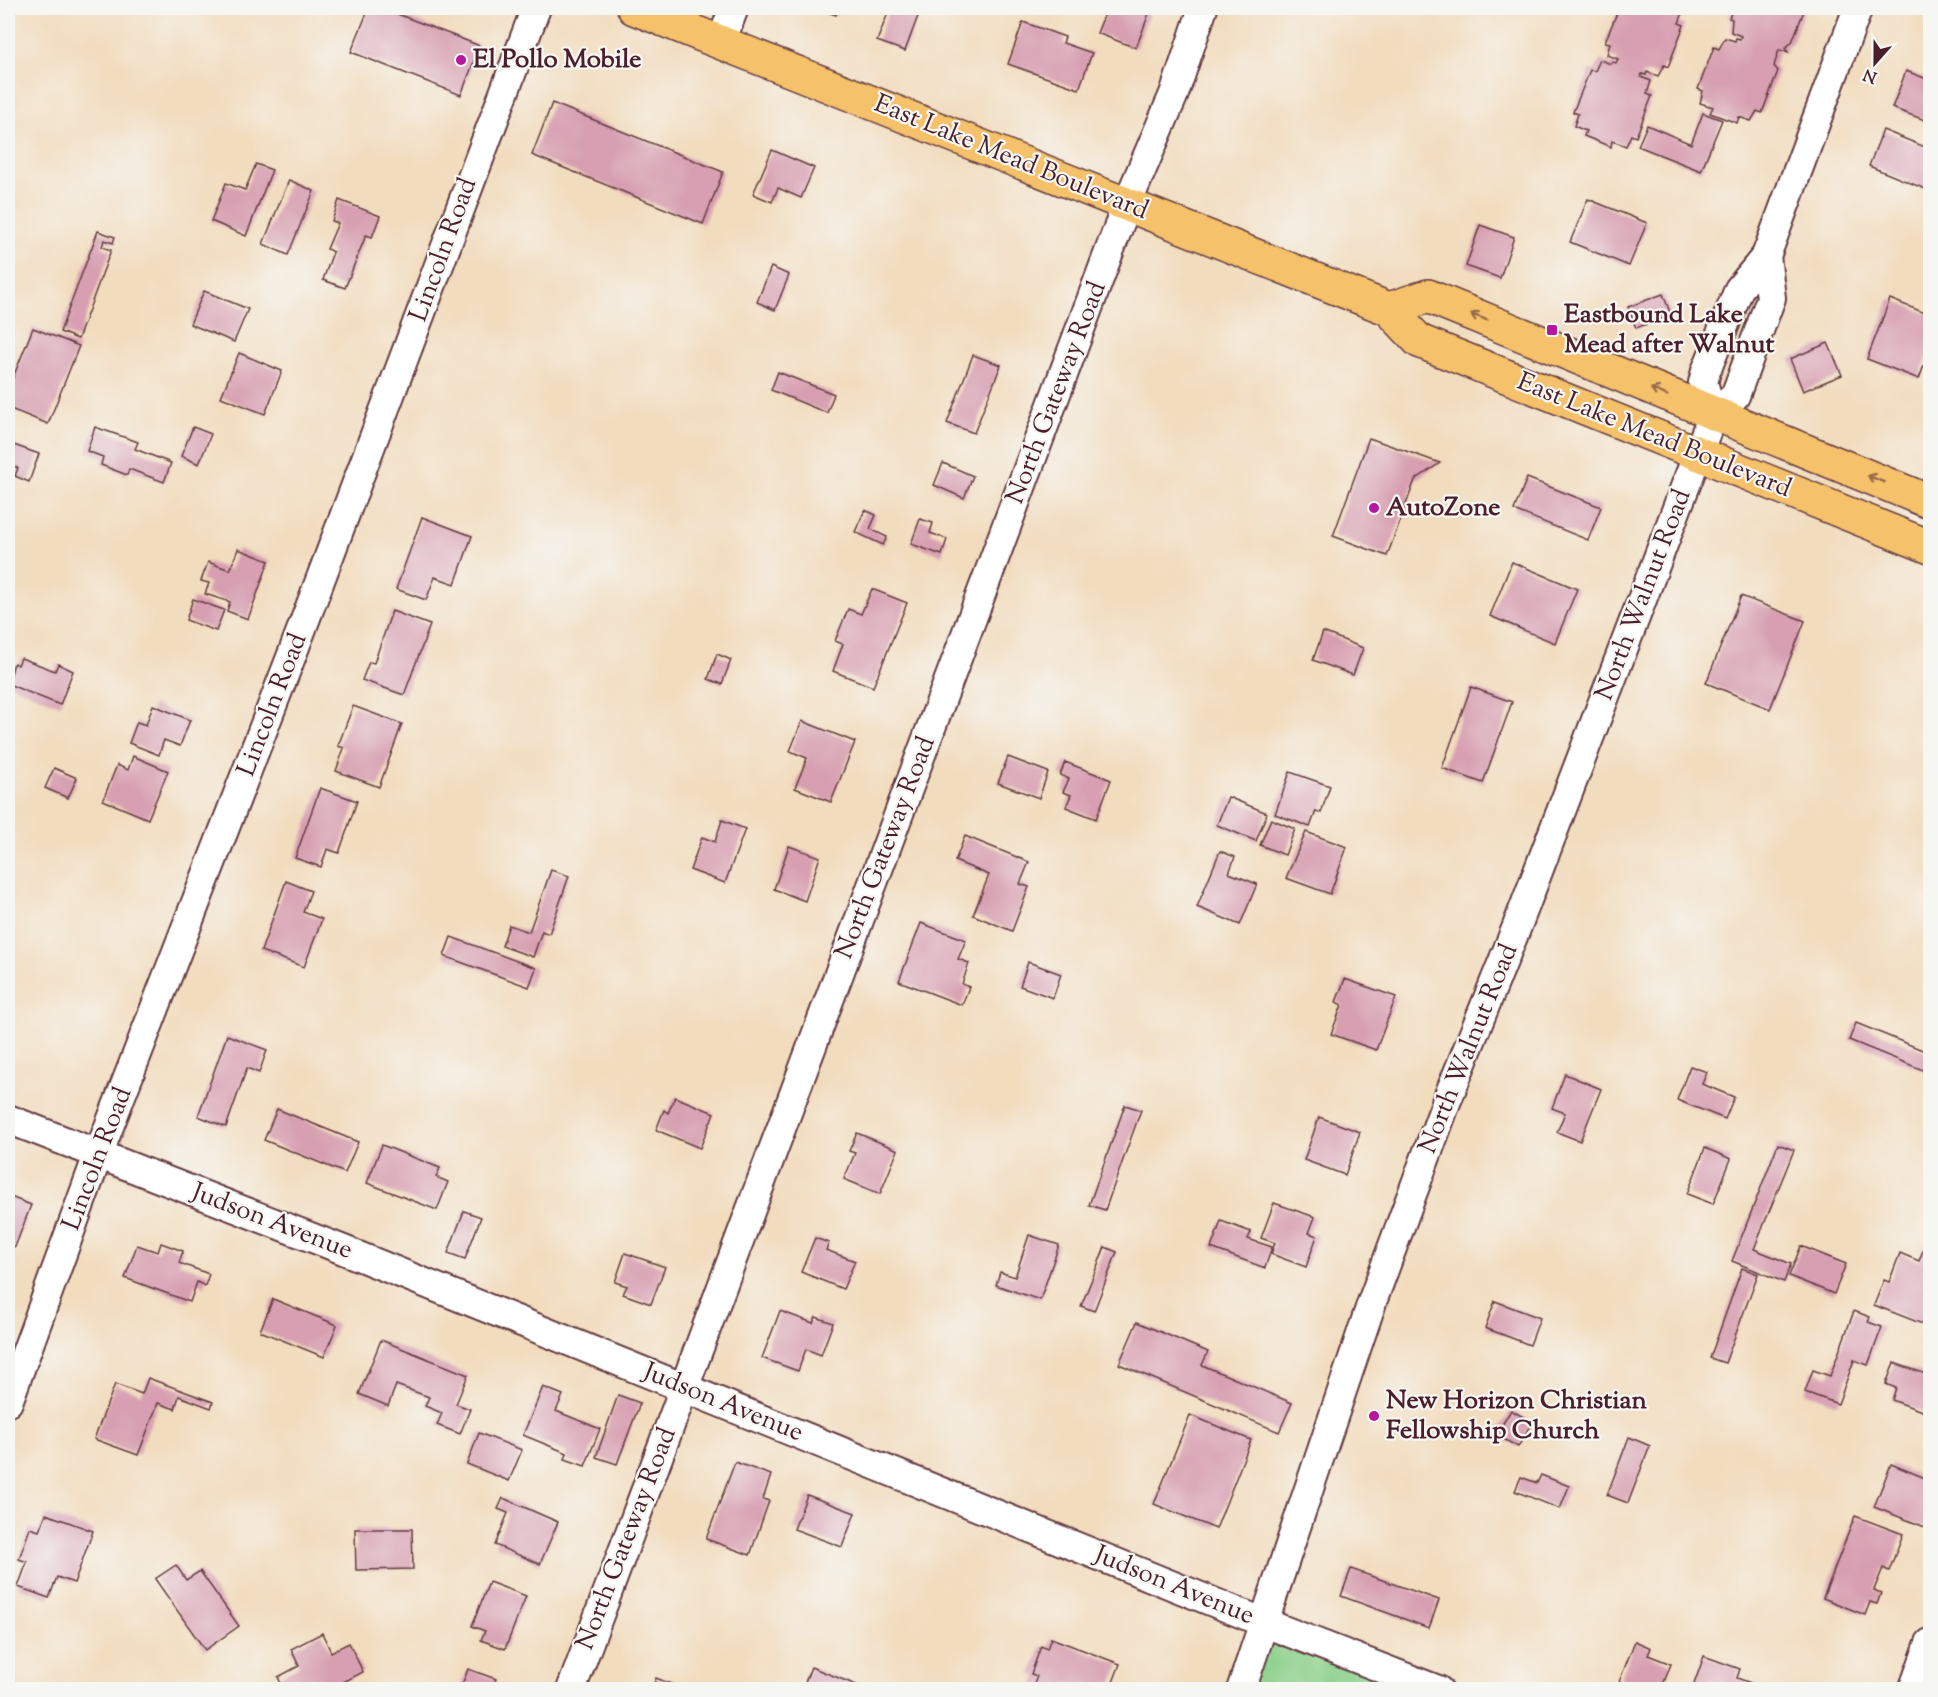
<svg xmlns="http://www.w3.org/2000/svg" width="1938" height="1697" font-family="'Sorts Mill Goudy',serif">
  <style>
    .green { fill: #8acf89; stroke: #6a775a; stroke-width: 1.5 }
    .building { fill: #d79fb1 }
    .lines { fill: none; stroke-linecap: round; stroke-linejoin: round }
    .minor-casing { stroke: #633b41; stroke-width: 32 }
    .major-casing { stroke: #633b41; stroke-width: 36 }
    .minor { stroke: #fff; stroke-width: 28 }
    .major { stroke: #f5c16b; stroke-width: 33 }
    .oneway { stroke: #976848 }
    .poi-dot { fill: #b5179e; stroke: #f6f6f2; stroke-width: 2 }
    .labels { text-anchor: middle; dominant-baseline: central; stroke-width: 4.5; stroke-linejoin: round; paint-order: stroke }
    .poi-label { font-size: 26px; font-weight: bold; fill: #4a1f2b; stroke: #f6f6f2; text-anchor: start }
    .street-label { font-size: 26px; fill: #4a1f2b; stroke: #f6f6f2 }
  </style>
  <rect width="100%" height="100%" fill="#f6f6f2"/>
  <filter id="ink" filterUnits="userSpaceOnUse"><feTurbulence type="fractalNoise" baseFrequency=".0167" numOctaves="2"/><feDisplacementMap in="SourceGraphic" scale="12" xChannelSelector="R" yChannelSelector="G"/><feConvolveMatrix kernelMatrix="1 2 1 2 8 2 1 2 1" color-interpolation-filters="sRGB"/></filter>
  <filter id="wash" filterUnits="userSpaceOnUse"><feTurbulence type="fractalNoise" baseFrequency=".008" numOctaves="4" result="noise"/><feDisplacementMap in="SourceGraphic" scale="24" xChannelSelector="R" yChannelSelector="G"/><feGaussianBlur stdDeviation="1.35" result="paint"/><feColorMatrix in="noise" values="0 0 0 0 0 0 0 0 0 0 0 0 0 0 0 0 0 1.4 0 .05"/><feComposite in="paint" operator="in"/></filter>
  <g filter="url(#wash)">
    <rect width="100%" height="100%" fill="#f2dcbe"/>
    <polygon class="green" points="1265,1623 1439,1690 1241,1690"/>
    <g id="blocks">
      <g class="building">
        <polygon points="369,8 382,8 480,46 461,95 351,52"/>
        <polygon points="816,8 839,8 836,15"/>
        <polygon points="890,8 921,8 905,51 877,41"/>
        <polygon points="1107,8 1151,8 1136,48 1097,33"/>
        <polygon points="1619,8 1676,8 1684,10 1679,23 1684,25 1668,67 1664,65 1658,76 1647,72 1646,75 1642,74 1641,77 1651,81 1647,94 1652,96 1636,137 1631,135 1626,146 1612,141 1611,147 1584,136 1586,131 1574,126 1578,114 1573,112 1590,70 1595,71 1600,60 1611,64 1612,62 1616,63 1618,59 1607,55 1610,43 1605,42"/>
        <polygon points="1733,8 1805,8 1792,42 1785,48 1788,52 1779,50 1774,66 1778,71 1762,113 1757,111 1751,121 1739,117 1737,123 1710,113 1713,107 1700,103 1703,91 1698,89 1714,47 1719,49 1725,38 1735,41 1736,38 1740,39 1741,36 1731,32 1732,19 1729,18"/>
        <polygon points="1023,22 1065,37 1063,43 1092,53 1079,89 1008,64"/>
        <polygon points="1906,71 1930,80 1930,122 1892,108"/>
        <polygon points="552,103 723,172 703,224 532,155"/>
        <polygon points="1703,113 1722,120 1701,171 1638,146 1647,125 1691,144"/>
        <polygon points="1883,130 1930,149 1930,191 1869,166"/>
        <polygon points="772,150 814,168 801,198 778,188 772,202 753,194"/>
        <polygon points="256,164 272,170 246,236 211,221 226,183 245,190"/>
        <polygon points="289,180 314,191 288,255 263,244"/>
        <polygon points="1588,199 1647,223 1629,266 1570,242"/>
        <polygon points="339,200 380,216 372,237 366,235 345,288 323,280 333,252 327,249 338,223 332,221"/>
        <polygon points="1480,225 1514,237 1500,278 1466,266"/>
        <polygon points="98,231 115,237 113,243 104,240 102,247 111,250 78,339 60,332"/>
        <polygon points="771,267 789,275 775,310 757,302"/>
        <polygon points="204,291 248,309 234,342 190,324"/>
        <polygon points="1663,294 1671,315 1636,328 1628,307"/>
        <polygon points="1890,299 1930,315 1930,349 1919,379 1867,359"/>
        <polygon points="33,328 79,346 48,424 8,408 8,390"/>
        <polygon points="1828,343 1842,375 1803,391 1790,359"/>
        <polygon points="239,353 282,371 265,414 221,397"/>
        <polygon points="973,355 1001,365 974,433 947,423"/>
        <polygon points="778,372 834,394 827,413 771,390"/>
        <polygon points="95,427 138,442 135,449 171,463 164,482 129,469 127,475 101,465 103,457 87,451"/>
        <polygon points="193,427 211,434 199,464 181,456"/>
        <polygon points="1369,438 1440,463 1415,480 1387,556 1333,536"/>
        <polygon points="8,443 39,454 29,482 15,476 18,468 8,464"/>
        <polygon points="943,463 973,476 964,498 934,485"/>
        <polygon points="1527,478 1601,507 1588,540 1514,510"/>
        <polygon points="865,510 876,515 870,529 887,537 883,545 855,532"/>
        <polygon points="422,517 472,536 455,584 435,577 426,600 396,589"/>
        <polygon points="920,519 933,523 930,533 947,539 942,555 911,544"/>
        <polygon points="238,549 269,561 248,619 227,611 230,602 205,594 209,583 201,581 208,562 230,570"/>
        <polygon points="1512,562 1577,589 1555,643 1490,616"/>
        <polygon points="872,589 907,603 873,687 833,671 843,644 835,641 848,609 861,614"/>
        <polygon points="1741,596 1805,621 1770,709 1706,683"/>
        <polygon points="193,599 224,610 216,631 186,620"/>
        <polygon points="392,611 430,625 404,695 362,680 369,662 374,663"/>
        <polygon points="1323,632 1363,648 1353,675 1313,660"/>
        <polygon points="717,654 731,660 722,684 708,679"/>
        <polygon points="21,658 55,671 58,664 73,671 60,705 8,684 14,663 18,665"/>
        <polygon points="1471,687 1512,702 1483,783 1442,768"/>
        <polygon points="153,705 190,720 180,746 164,740 159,755 129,743 137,722 146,725"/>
        <polygon points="353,706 402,724 379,787 336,771 344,748 338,746"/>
        <polygon points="802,721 855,742 831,802 795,788 807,758 790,751"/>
        <polygon points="133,756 168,771 148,819 103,800 117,765 128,770"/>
        <polygon points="1008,757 1048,772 1039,798 998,783"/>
        <polygon points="1065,762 1111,780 1096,819 1066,807 1071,795 1063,792 1069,779 1060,775"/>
        <polygon points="54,768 77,778 68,798 45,788"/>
        <polygon points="1290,772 1330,786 1321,813 1316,811 1310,827 1275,814"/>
        <polygon points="320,788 357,801 339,853 327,849 321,867 295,858"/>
        <polygon points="1228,797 1267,813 1256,841 1217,825"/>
        <polygon points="1271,819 1295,829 1285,855 1260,845"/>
        <polygon points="722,820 745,829 725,883 690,870 702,837 715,842"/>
        <polygon points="1306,832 1347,847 1330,894 1286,878"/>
        <polygon points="965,836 1029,862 1020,884 1029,887 1012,931 973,915 989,875 955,861"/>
        <polygon points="789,846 820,857 805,901 774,889"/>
        <polygon points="1220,851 1235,857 1229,873 1257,884 1240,925 1197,907"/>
        <polygon points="551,870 569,876 549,934 542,931 533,957 502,946 509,925 529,932"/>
        <polygon points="286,881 311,891 303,912 322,919 304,967 261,951"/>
        <polygon points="921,923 966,940 958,959 969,963 962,984 969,987 962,1005 899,981"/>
        <polygon points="451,937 536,968 529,987 444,956"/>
        <polygon points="1028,962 1061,974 1053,998 1020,986"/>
        <polygon points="1345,979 1396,997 1376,1050 1331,1034 1342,1005 1336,1002"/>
        <polygon points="1856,1023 1930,1053 1930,1073 1849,1040"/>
        <polygon points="227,1035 267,1050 259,1073 247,1068 226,1127 198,1116"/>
        <polygon points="1690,1066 1707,1072 1702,1084 1734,1097 1725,1119 1677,1100"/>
        <polygon points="1565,1074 1601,1089 1580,1141 1557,1132 1565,1113 1552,1108"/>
        <polygon points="675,1097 714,1113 700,1148 656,1130 664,1110 668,1113"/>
        <polygon points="1125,1105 1141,1110 1105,1210 1089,1205"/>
        <polygon points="277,1109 358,1142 345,1173 264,1140"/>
        <polygon points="1319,1117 1360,1132 1345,1175 1304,1160"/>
        <polygon points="857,1133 898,1150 880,1194 844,1179 855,1153 849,1151"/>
        <polygon points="1778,1144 1794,1150 1754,1249 1791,1264 1784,1282 1732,1261"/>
        <polygon points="382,1145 440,1168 436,1177 448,1182 437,1210 367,1183"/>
        <polygon points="1705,1148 1731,1159 1713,1204 1687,1194"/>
        <polygon points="8,1196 31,1205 15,1247 8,1244"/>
        <polygon points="1274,1203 1315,1217 1309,1233 1317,1236 1306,1267 1271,1254 1275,1243 1261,1238"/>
        <polygon points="464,1211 481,1217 465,1259 448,1253"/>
        <polygon points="1221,1221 1251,1232 1248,1239 1272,1247 1265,1268 1211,1248"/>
        <polygon points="1029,1235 1059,1245 1040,1300 996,1285 1000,1272 1015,1277"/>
        <polygon points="1928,1237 1930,1238 1930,1327 1874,1305 1884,1280 1889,1282 1900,1253 1919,1261"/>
        <polygon points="815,1238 829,1243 826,1250 855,1261 843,1289 801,1272"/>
        <polygon points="161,1243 183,1251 179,1263 209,1274 205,1286 197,1282 190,1302 125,1278 137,1245 158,1252"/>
        <polygon points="1801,1246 1846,1264 1834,1294 1789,1276"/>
        <polygon points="1105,1247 1117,1252 1094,1311 1081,1306"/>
        <polygon points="625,1253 665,1267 651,1304 623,1294 627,1286 615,1282"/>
        <polygon points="1742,1268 1758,1274 1725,1363 1710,1358"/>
        <polygon points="273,1299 337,1325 324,1357 260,1331"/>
        <polygon points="1495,1301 1540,1318 1530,1345 1485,1328"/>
        <polygon points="780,1311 813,1323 816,1317 833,1323 821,1355 806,1349 798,1371 762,1358"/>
        <polygon points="1854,1311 1870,1317 1868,1322 1882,1327 1868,1365 1854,1360 1838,1404 1805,1392 1813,1370 1830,1376"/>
        <polygon points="1137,1322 1208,1352 1202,1365 1292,1403 1279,1432 1119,1364"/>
        <polygon points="381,1340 468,1375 456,1404 470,1409 460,1434 437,1425 442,1413 425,1406 429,1397 396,1385 388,1406 359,1394"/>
        <polygon points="1930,1362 1930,1403 1927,1413 1892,1400 1896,1388 1886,1384 1894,1363 1926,1374"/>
        <polygon points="148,1378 213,1402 211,1408 179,1396 175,1409 158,1403 138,1455 94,1439 115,1384 142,1394"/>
        <polygon points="543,1387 563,1395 556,1411 600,1429 585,1466 565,1459 567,1453 523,1435"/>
        <polygon points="618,1395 640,1403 617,1464 596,1457"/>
        <polygon points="1511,1410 1532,1422 1518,1447 1496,1435"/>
        <polygon points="1190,1415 1251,1440 1216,1529 1154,1504"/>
        <polygon points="479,1433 522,1450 509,1481 467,1464"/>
        <polygon points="1629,1437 1650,1446 1628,1503 1607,1495"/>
        <polygon points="735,1462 771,1475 763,1499 769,1501 750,1555 706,1539"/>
        <polygon points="1891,1464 1930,1480 1930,1514 1925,1527 1874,1507"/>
        <polygon points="1541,1475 1569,1486 1560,1509 1515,1491 1521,1477 1537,1483"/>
        <polygon points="807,1495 855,1513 842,1547 794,1529"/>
        <polygon points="503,1498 558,1522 540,1564 495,1545 508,1513 498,1509"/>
        <polygon points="46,1514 93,1531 74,1583 57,1577 49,1598 18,1587 27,1562 19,1559 30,1528 39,1531"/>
        <polygon points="1855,1516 1903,1534 1889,1571 1883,1568 1874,1590 1881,1593 1877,1604 1870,1602 1865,1615 1823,1598"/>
        <polygon points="355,1529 412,1529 413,1569 356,1570"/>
        <polygon points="176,1565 186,1580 200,1571 239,1626 205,1650 155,1579"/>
        <polygon points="1351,1569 1439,1600 1429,1628 1341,1596"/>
        <polygon points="489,1582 526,1596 505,1649 481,1640 485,1631 472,1626"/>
        <polygon points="322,1633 331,1652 349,1643 363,1672 328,1690 284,1690 278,1677 299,1666 291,1649"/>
        <polygon points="1051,1638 1120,1664 1110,1690 1032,1690 1037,1676 1031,1674 1041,1646 1047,1649"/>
        <polygon points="1635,1641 1651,1648 1648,1655 1671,1664 1661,1690 1637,1690 1619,1682"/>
        <polygon points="1704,1656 1740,1669 1737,1678 1762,1687 1762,1690 1692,1690"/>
        <polygon points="811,1667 859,1686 858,1690 802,1690"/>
        <polygon points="468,1669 496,1679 492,1690 460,1690"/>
        <polygon points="656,1678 684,1689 684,1690 652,1690"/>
      </g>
    </g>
  </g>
  <g filter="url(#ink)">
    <use href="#blocks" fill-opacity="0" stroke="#633b41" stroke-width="1.5"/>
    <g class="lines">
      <defs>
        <g id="minor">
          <polyline points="721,42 734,8"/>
          <polyline points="1713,414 1703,383 1706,371 1739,289 1766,256 1858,8"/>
          <polyline points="8,1119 341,1249 1265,1623 1438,1690"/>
          <polyline points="8,1402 98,1155 293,652 536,8"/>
          <polyline points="571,1690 1127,204 1174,94 1203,8"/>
          <polyline points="1241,1690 1372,1302 1447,1100 1516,929 1713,414 1735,396 1771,298 1766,256"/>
          <polyline points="1913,1690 1930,1643"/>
        </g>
        <g id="major">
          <polyline points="634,8 1389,309 1419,341 1930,547"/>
          <polyline points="1389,309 1428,296 1930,502"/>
        </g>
      </defs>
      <use href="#minor" class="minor-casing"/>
      <use href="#major" class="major-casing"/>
      <use href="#minor" class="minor"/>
      <use href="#major" class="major"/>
    </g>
    <defs><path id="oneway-shaft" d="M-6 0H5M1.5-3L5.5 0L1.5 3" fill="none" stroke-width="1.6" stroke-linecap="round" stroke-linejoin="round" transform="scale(1.5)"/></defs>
    <g class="oneway">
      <use href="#oneway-shaft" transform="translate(1479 317) rotate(-158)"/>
      <use href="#oneway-shaft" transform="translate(1659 392) rotate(-157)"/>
      <use href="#oneway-shaft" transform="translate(1876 479) rotate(-158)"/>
    </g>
  </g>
  <g class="poi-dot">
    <circle cx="461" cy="60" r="6"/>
    <rect x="1546" y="324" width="12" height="12" rx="3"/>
    <circle cx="1374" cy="508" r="6"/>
    <circle cx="1374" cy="1416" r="6"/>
  </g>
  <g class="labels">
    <g class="poi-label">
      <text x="473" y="60">El Pollo Mobile</text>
      <text x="1564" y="315">Eastbound Lake<tspan x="1564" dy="30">Mead after Walnut</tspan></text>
      <text x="1386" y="508">AutoZone</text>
      <text x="1386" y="1401">New Horizon Christian<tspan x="1386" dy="30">Fellowship Church</tspan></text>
    </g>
    <g class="street-label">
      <text transform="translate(1011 158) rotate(22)">East Lake Mead Boulevard</text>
      <text transform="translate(444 250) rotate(-70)">Lincoln Road</text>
      <text transform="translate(1057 393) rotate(-69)">North Gateway Road</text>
      <text transform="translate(1654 436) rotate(22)">East Lake Mead Boulevard</text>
      <text transform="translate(1644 595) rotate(-69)">North Walnut Road</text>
      <text transform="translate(273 705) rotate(-69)">Lincoln Road</text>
      <text transform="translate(886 848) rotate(-69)">North Gateway Road</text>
      <text transform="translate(1469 1049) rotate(-68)">North Walnut Road</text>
      <text transform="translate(98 1159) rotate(-69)">Lincoln Road</text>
      <text transform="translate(272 1222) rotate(21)">Judson Avenue</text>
      <text transform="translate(723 1403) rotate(22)">Judson Avenue</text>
      <text transform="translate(627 1539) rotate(-69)">North Gateway Road</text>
      <text transform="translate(1174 1586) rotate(22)">Judson Avenue</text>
    </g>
  </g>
  <rect width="1938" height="1697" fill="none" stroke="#f6f6f2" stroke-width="30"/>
  <g transform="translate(1875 63) rotate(201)" stroke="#f6f6f2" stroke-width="4.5" paint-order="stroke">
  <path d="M0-4.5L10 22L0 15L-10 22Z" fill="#4a1f2b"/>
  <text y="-9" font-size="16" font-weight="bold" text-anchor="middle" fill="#4a1f2b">N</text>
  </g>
</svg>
